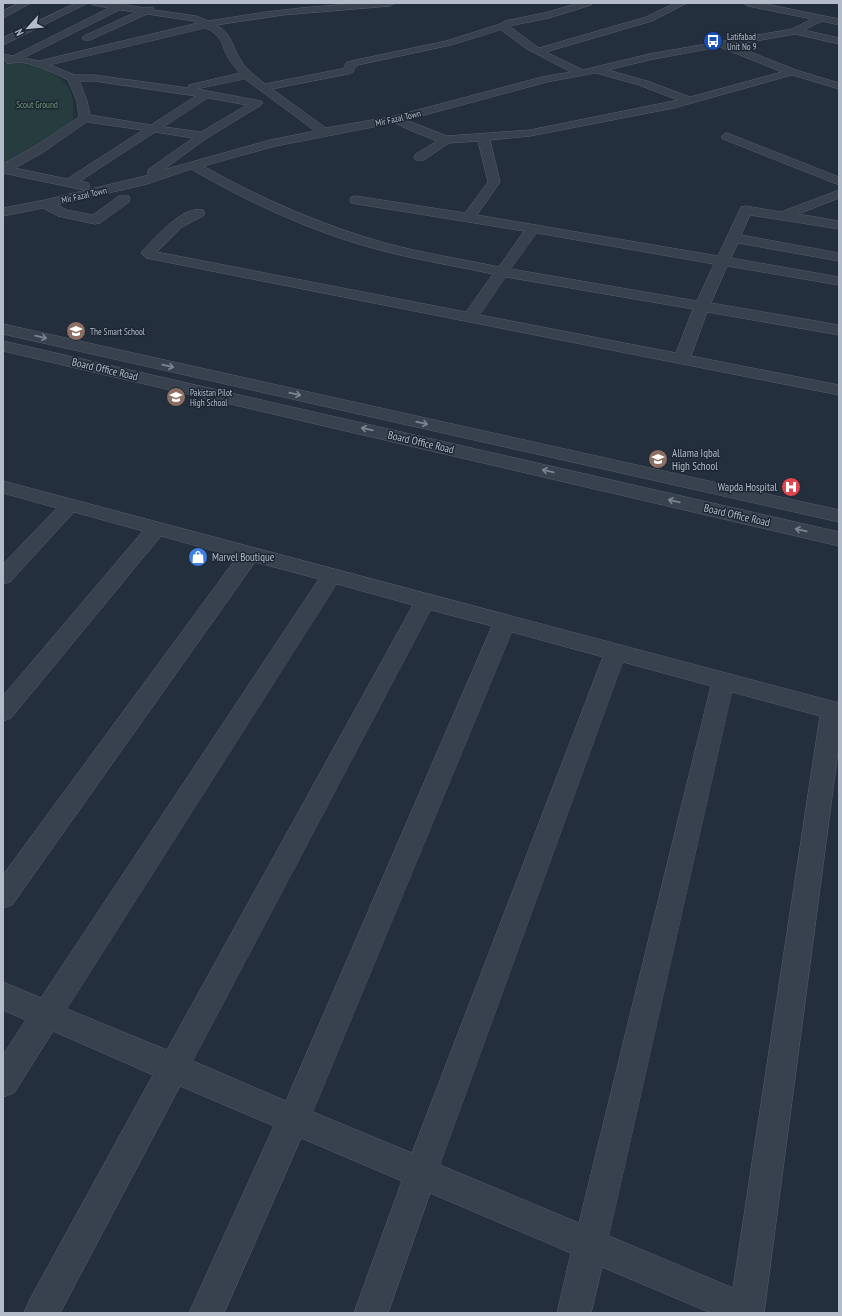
<svg xmlns="http://www.w3.org/2000/svg" width="842" height="1316" font-family="'PT Sans Narrow',sans-serif">
  <style>
    .green { fill: #263c3f }
    .lines { fill: none; stroke-linecap: round; stroke-linejoin: round }
    .minor-casing { stroke: #565f6c; stroke-width: 1 }
    .minor { fill: #38414e; fill-rule: evenodd }
    .oneway { stroke: #7c8592 }
    .labels { text-anchor: middle; dominant-baseline: central; stroke-width: 3; stroke-linejoin: round; paint-order: stroke }
    .far-poi-label { font-size: 9px; fill: #b4bcc9; stroke: #1d2633; text-anchor: start }
    .far-park-label { font-size: 9px; fill: #6b9a76; stroke: #1d2633 }
    .far-street-label { font-size: 9px; fill: #b4bcc9; stroke: #1d2633 }
    .street-label { font-size: 11px; fill: #b4bcc9; stroke: #1d2633 }
    .poi-label { font-size: 11px; fill: #b4bcc9; stroke: #1d2633; text-anchor: start }
  </style>
  <rect width="100%" height="100%" fill="#242f3e"/>
  <path class="green" d="M12 61C36 67 69 72 73 101 74 107 73 114 73 120L5 166 3 165V66Z"/>
  <g class="lines">
    <defs>
      <g id="minor">
        <polygon points="19,3 31,3 3,18 3,11"/>
        <polygon points="76,3 88,3 3,45 3,38"/>
        <path d="M91 3H125L126 5 145 8 153 7 154 10 196 16 208 21 266 12 301 8 360 3H395L390 6 283 15 216 25C232 33 232 47 240 59 246 70 256 76 265 84L341 69 344 68 346 63 351 61 446 41 500 24 505 21 544 13 579 3H593L591 5 549 18 509 26 539 48 646 17 675 3H687L652 21 546 52 583 70 649 54 792 29 812 19 748 6 743 3H761L839 19V25L822 21 804 30 839 38V44L795 34 733 45 796 70 839 83V89L792 75 674 108 530 136 490 140 500 182 477 215 718 256 741 207 746 206 781 212 839 190V198L798 214 839 221V229L750 215 741 235 839 253V261L738 243 731 258 839 277V285L727 266 711 303 839 325V335L707 312 691 356 839 385V395L146 258 141 253 143 250C156 237 183 205 203 210L205 213 203 216 182 227 157 252 466 312 493 274C456 266 417 260 380 250 314 233 250 203 191 169L147 184 57 205 67 210 93 215 119 196H129L130 199 129 202 100 223 95 224 58 216 43 208 3 216V208L45 200 149 175 147 172 149 169 193 138 155 132 80 181 88 183 90 186 88 189 84 190 3 173V164L34 147 79 117 77 101 68 80C57 74 28 61 16 62 12 63 11 64 6 63L5 60H3V54L13 56 109 8 93 5ZM120 10 136 12 84 36 82 38 84 40H90L147 14 194 21 198 23 39 61 24 58ZM206 28C226 38 220 46 230 61 233 65 237 69 240 73L189 85 188 88 94 75H75L50 65ZM501 30 527 49 571 72 542 77 395 116 326 128 272 89 348 74 353 72 355 67 358 65 451 45ZM720 47 782 72 690 97 647 81 608 70 649 60ZM596 73 639 85 678 100 530 130 447 136 406 120 547 82ZM245 79 315 131 270 140 163 170 207 138 261 105 263 103 261 101 197 89ZM80 81H94L196 96 151 125 90 115 87 101ZM208 98 247 105 201 132 164 127ZM87 122 143 130 67 179 15 168 42 153ZM395 123 412 131 437 141 416 154 414 157 416 160H424L449 143 478 141 488 182 465 213 356 196 351 197 350 200 351 203 524 231 499 267C461 259 422 253 385 243 321 225 260 198 203 166L276 146ZM537 233 714 264 697 301 511 269ZM506 277 693 309 676 353 480 315Z"/>
        <polygon points="727,133 839,177 839,185 723,139 721,137 723,135"/>
        <polygon points="3,324 839,510 839,522 3,334"/>
        <polygon points="3,341 839,532 839,546 3,351"/>
        <path d="M3 481 839 703V744L764 1313H711L602 1267 591 1313H557L571 1253 430 1193 388 1313H354L402 1181 301 1138 224 1313H189L274 1126 180 1086 60 1313H24L29 1301 153 1075 53 1031 14 1093 3 1097V1055L26 1020 3 1010V982L41 998 319 579 255 562 12 905 3 908V875L237 557 161 536 11 718 3 721V696L143 531 74 512 10 582 3 584V564L57 508 3 493ZM337 584 413 605 167 1050 67 1009ZM431 610 492 626 286 1101 193 1061ZM512 632 603 657 412 1153 313 1112ZM623 662 711 686 579 1223 440 1165ZM732 692 820 716 733 1288 609 1236Z"/>
      </g>
    </defs>
    <use href="#minor" class="minor-casing"/>
    <use href="#minor" class="minor"/>
  </g>
  <defs><path id="oneway-shaft" d="M-6 0H5M1.5-3L5.5 0L1.5 3" fill="none" stroke-width="1.6" stroke-linecap="round" stroke-linejoin="round"/></defs>
  <g class="oneway">
    <use href="#oneway-shaft" transform="translate(41 337) rotate(13)"/>
    <use href="#oneway-shaft" transform="translate(168 366) rotate(13)"/>
    <use href="#oneway-shaft" transform="translate(295 394) rotate(13)"/>
    <use href="#oneway-shaft" transform="translate(422 423) rotate(13)"/>
    <use href="#oneway-shaft" transform="translate(367 429) rotate(-167)"/>
    <use href="#oneway-shaft" transform="translate(548 471) rotate(-167)"/>
    <use href="#oneway-shaft" transform="translate(674 501) rotate(-167)"/>
    <use href="#oneway-shaft" transform="translate(801 530) rotate(-167)"/>
  </g>
  <defs>
    <symbol id="bus-disc" viewBox="-11 -11 22 22"><circle r="9.5" fill="#1a4fb4" stroke="#1d2633"/><path d="M-5-6H5V4H4V6H2V4H-2V6H-4V4H-5ZM-3.5-4V0h7V-4ZM-3.5 1.2v1.5H-2V1.2ZM2 1.2v1.5H3.5V1.2Z" fill="#fff"/></symbol>
    <symbol id="school-disc" viewBox="-11 -11 22 22"><circle r="9.5" fill="#8d6e63" stroke="#1d2633"/><path d="M0-5L7-2L0 1L-7-2ZM-4 1L0 2.5L4 1V4Q0 6-4 4Z" fill="#fff"/></symbol>
    <symbol id="hospital-disc" viewBox="-11 -11 22 22"><circle r="9.5" fill="#e0444e" stroke="#1d2633"/><path d="M-5-5h3v3.5h4V-5h3V5h-3V1.5h-4V5h-3Z" fill="#fff"/></symbol>
    <symbol id="shop-disc" viewBox="-11 -11 22 22"><circle r="9.5" fill="#3f7fe0" stroke="#1d2633"/><path d="M-5-2.5h2.3a2.7 3.5 0 0 1 5.4 0H5L5.5 6h-11ZM-1.5-2.5h3a1.5 2.3 0 0 0-3 0Z" fill="#fff"/></symbol>
  </defs>
  <g fill-rule="evenodd">
    <use href="#bus-disc" x="702" y="30" width="22" height="22"/>
    <use href="#school-disc" x="65" y="320" width="22" height="22"/>
    <use href="#school-disc" x="165" y="386" width="22" height="22"/>
    <use href="#school-disc" x="647" y="448" width="22" height="22"/>
    <use href="#hospital-disc" x="780" y="476" width="22" height="22"/>
    <use href="#shop-disc" x="187" y="546" width="22" height="22"/>
  </g>
  <g class="labels">
    <g class="far-poi-label">
      <text x="727" y="36">Latifabad<tspan x="727" dy="10">Unit No 9</tspan></text>
      <text x="90" y="331">The Smart School</text>
      <text x="190" y="392">Pakistan Pilot<tspan x="190" dy="10">High School</tspan></text>
    </g>
    <g class="far-park-label">
      <text x="37" y="104">Scout Ground</text>
    </g>
    <g class="far-street-label">
      <text transform="translate(398 118) rotate(-13)">Mir Fazal Town</text>
      <text transform="translate(84 195) rotate(-13)">Mir Fazal Town</text>
    </g>
    <g class="street-label">
      <text transform="translate(105 369) rotate(13)">Board Office Road</text>
      <text transform="translate(421 442) rotate(13)">Board Office Road</text>
      <text transform="translate(737 515) rotate(13)">Board Office Road</text>
    </g>
    <g class="poi-label">
      <text x="672" y="453">Allama Iqbal<tspan x="672" dy="13">High School</tspan></text>
      <text x="777" y="487" text-anchor="end">Wapda Hospital</text>
      <text x="212" y="557">Marvel Boutique</text>
    </g>
  </g>
  <rect width="842" height="1316" fill="none" stroke="#b4bcc9" stroke-width="8"/>
  <g transform="translate(28 28) rotate(243)" stroke="#1d2633" stroke-width="3" paint-order="stroke">
  <path d="M0-3L7 15L0 10L-7 15Z" fill="#b4bcc9"/>
  <text y="-6" font-size="11" font-weight="bold" text-anchor="middle" fill="#b4bcc9">N</text>
  </g>
</svg>
